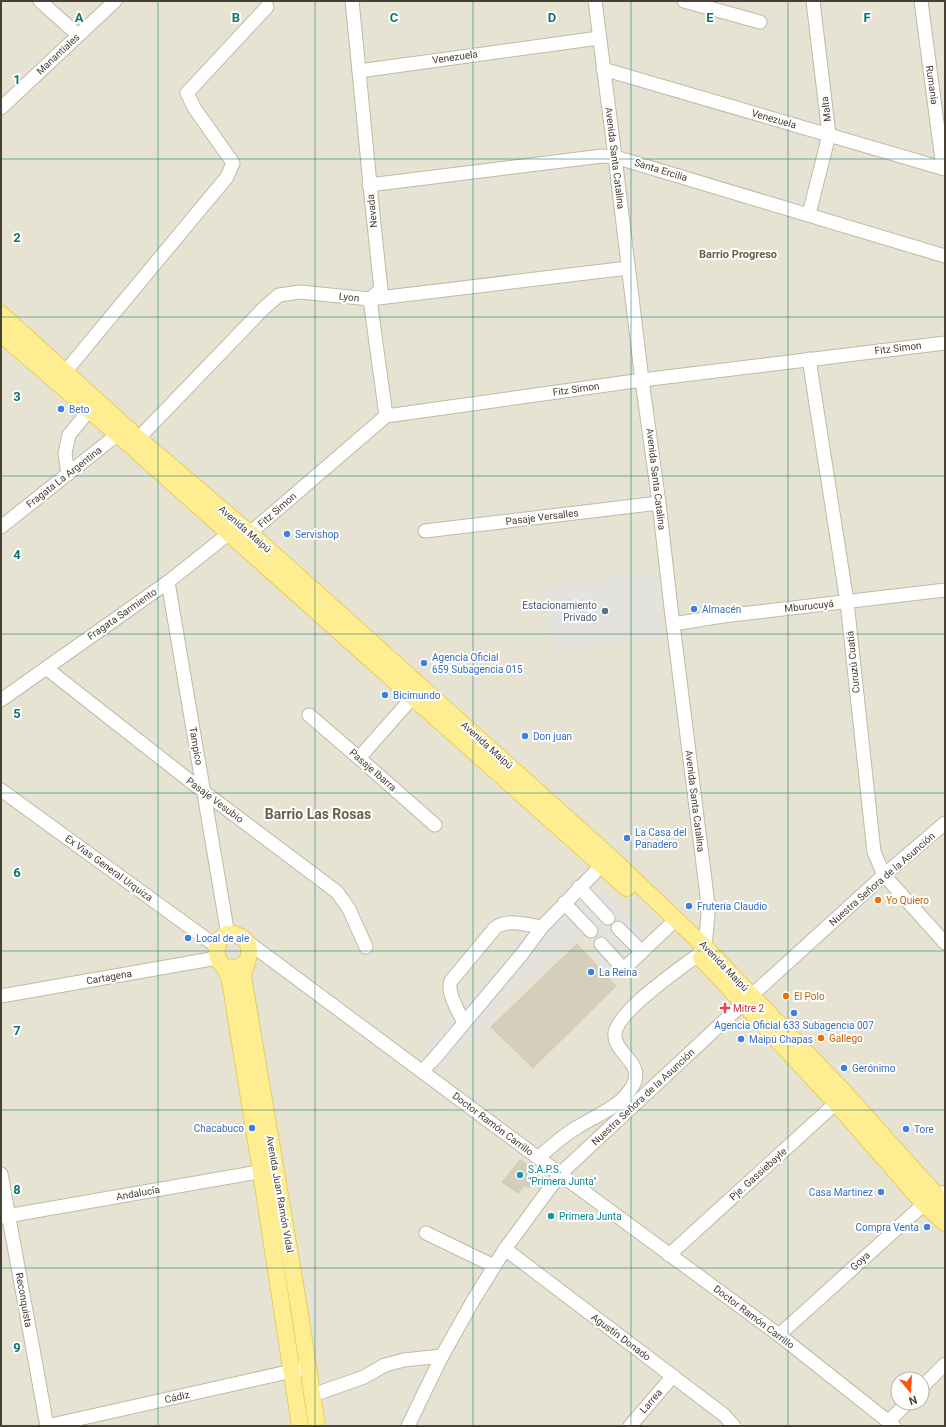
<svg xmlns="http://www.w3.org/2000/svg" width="946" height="1427" font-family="Roboto,sans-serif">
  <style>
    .residential { fill: #e7e3d3; fill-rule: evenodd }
    .parking { fill: #e4e2dd }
    .building { fill: #d5ceba; stroke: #d0c7ad }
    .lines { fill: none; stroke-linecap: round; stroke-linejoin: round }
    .minor-casing { stroke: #bfb9a7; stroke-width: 15 }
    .major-casing { stroke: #e6ce60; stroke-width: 18 }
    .minor { stroke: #fff; stroke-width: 13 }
    .major { stroke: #ffed92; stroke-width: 16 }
    .grid { fill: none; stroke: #0f766e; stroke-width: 1; stroke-opacity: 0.55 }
    .shop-dot { fill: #3f7fe0; stroke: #fff; stroke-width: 1.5 }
    .service-dot { fill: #5c6f8a; stroke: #fff; stroke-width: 1.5 }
    .food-dot { fill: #e8710a; stroke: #fff; stroke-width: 1.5 }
    .health-dot { fill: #e0444e; stroke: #fff; stroke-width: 1.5 }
    .culture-dot { fill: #0f9aa8; stroke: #fff; stroke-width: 1.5 }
    .labels { text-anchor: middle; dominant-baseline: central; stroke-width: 4; stroke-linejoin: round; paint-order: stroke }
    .street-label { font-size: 10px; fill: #464134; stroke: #fff }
    .shop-label { font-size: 10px; fill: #366cbe; stroke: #fff; text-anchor: start }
    .service-label { font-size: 10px; fill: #4e5e75; stroke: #fff; text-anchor: end }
    .food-label { font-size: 10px; fill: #c56008; stroke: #fff; text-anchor: start }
    .health-label { font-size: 10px; fill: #be3a42; stroke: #fff; text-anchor: start }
    .culture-label { font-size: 10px; fill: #0d838f; stroke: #fff; text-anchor: start }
    .neighbourhood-label { font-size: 11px; font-weight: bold; fill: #69604b; stroke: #fff }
    .district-label { font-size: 14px; font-weight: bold; fill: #69604b; stroke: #fff }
    .grid-label { font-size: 13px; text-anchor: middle; font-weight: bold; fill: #0f766e; stroke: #fff; stroke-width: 4; stroke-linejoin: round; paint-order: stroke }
  </style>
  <rect width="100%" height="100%" fill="#f3f0e5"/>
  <path class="residential" d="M1 1H945V1426H1ZM898 1379H922V1403H898Z"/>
  <g class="parking">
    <polygon points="656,572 663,637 553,650 546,585"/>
    <polygon points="584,873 656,944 617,982 593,955 593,938 573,937 442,1069 429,1058 424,1042"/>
  </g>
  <g class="building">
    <polygon points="577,944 616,986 533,1068 491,1027"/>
    <polygon points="520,1160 531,1168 528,1172 537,1178 529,1188 525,1185 518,1193 502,1182"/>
  </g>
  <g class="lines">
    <defs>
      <g id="minor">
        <polyline points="40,1 78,35"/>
        <path d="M352 1C362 97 370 193 381 289L370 299 386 416"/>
        <polyline points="684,1 760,22"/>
        <polyline points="921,1 943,168"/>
        <polyline points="603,69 945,169"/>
        <polyline points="359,71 599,38"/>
        <polyline points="1,108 115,1"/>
        <polyline points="369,185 602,156 615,157 945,256"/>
        <polyline points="809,214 829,135 813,1"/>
        <polyline points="809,359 847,602 874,852 884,875 945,943"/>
        <polyline points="65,372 227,177 233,163 195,109 187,93 267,7"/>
        <polyline points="132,445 264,308 279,295 300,292 370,299 628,268"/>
        <polyline points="68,474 65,453 69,435 95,403"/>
        <polyline points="1,527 118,434 124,427"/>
        <polyline points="425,531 659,503"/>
        <polyline points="250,533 386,416 642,380 945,343"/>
        <polyline points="168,582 228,935"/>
        <polyline points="673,624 723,616 945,590"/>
        <polyline points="46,668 204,792 337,892 349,909 366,947"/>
        <polyline points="1,700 168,582 237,527"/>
        <polyline points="309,715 359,758 435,825"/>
        <polyline points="359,758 419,690"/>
        <polyline points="1,790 216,946"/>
        <polyline points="579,887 608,918"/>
        <polyline points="564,903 591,931"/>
        <polyline points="618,928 642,952"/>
        <polyline points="245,940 560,1174 779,1335 894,1426"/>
        <polyline points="601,944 620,965 623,967 628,965 669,926"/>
        <polyline points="1,996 217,958"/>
        <path d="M464 1023C459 1012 446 992 451 981L495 928C507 918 527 925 542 927"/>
        <polyline points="422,1071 434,1059 522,954 542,927 602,865"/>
        <path d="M538 1158C551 1147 562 1136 576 1128 596 1115 620 1108 632 1087 647 1063 613 1054 615 1033 618 1011 679 969 698 955L705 947 708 914 707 896 671 608 659 503 642 380 615 157 595 1"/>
        <polyline points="1,1174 47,1426"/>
        <polyline points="1,1217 269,1170"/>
        <polyline points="426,1233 494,1266"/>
        <polyline points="505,1249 724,1415 734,1426"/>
        <polyline points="669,1255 836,1103 843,1096"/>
        <polyline points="779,1335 924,1204 938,1198 945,1192"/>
        <polyline points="922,1387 945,1364"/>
        <polyline points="313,1395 364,1377 385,1365 404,1360 442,1356"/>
        <polyline points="888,1422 907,1403"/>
        <polyline points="47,1426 301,1369"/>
        <polyline points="408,1426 442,1356 474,1299 505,1249 560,1174 752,995 884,875 945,823"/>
        <polyline points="630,1426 673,1376"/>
      </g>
      <g id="major">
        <polyline points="1,314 138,438 260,542 608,855 705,947 845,1093 945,1205"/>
        <polyline points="1,334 131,446 627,888"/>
        <polyline points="701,958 836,1103 924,1204 945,1223"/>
        <path d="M246 963C210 987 207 922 239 936 245 938 249 944 249 950 250 958 244 968 243 977L299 1308 317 1426"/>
        <polyline points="224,966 230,980 261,1172 300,1426"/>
      </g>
    </defs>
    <use href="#minor" class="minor-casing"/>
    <use href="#major" class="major-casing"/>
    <use href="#minor" class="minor"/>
    <use href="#major" class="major"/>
  </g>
  <path class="grid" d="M158 1V1426M315 1V1426M473 1V1426M631 1V1426M788 1V1426M1 159H945M1 317H945M1 476H945M1 634H945M1 793H945M1 951H945M1 1110H945M1 1268H945"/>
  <g class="shop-dot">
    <circle cx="61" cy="409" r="4"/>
    <circle cx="287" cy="534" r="4"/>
    <circle cx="694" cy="609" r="4"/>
    <circle cx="424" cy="663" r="4"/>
    <circle cx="385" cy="695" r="4"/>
    <circle cx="525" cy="736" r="4"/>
    <circle cx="627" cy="838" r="4"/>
    <circle cx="689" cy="906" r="4"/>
    <circle cx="188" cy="938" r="4"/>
    <circle cx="591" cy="972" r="4"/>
    <circle cx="794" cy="1013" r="4"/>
    <circle cx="741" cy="1039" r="4"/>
    <circle cx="844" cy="1068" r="4"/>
    <circle cx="252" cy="1128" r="4"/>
    <circle cx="906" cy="1129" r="4"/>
    <circle cx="881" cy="1192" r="4"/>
    <circle cx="927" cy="1227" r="4"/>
  </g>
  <circle class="service-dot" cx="605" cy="611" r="4"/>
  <g class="food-dot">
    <circle cx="878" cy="900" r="4"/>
    <circle cx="786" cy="996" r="4"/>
    <circle cx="821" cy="1038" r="4"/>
  </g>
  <path class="health-dot" d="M723 1002h4v4h4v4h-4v4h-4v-4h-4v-4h4z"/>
  <g class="culture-dot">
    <circle cx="520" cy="1175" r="4"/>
    <circle cx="551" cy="1216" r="4"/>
  </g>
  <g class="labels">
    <g class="street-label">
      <text transform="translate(58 54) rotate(-43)">Manantiales</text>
      <text transform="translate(455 57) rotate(-8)">Venezuela</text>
      <text transform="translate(932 85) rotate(82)">Rumania</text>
      <text transform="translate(826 109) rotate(-97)">Malta</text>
      <text transform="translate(774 119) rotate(16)">Venezuela</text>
      <text transform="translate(615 158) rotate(83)">Avenida Santa Catalina</text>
      <text transform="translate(661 170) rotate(17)">Santa Ercilia</text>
      <text transform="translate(372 211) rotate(-96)">Nevada</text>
      <text transform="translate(349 297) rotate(6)">Lyon</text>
      <text transform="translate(898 348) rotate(-7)">Fitz Simon</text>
      <text transform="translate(576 389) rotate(-8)">Fitz Simon</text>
      <text transform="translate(64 477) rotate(-38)">Fragata La Argentina</text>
      <text transform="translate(656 479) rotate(83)">Avenida Santa Catalina</text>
      <text transform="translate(277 510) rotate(-41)">Fitz Simon</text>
      <text transform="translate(542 517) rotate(-7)">Pasaje Versalles</text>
      <text transform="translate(245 529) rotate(41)">Avenida Maipú</text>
      <text transform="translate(809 606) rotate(-6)">Mburucuyá</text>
      <text transform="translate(122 614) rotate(-35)">Fragata Sarmiento</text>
      <text transform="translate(853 662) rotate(-96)">Curuzú Cuatiá</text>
      <text transform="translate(487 745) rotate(42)">Avenida Maipú</text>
      <text transform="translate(196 746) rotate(80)">Tampico</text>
      <text transform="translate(373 770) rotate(41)">Pasaje Ibarra</text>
      <text transform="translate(215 800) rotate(37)">Pasaje Vesubio</text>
      <text transform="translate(695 801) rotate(83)">Avenida Santa Catalina</text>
      <text transform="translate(109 868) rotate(36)">Ex Vias General Urquiza</text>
      <text transform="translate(882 879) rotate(-41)">Nuestra Señora de la Asunción</text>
      <text transform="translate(724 966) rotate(46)">Avenida Maipú</text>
      <text transform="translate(109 977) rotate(-10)">Cartagena</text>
      <text transform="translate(643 1097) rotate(-43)">Nuestra Señora de la Asunción</text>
      <text transform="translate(493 1124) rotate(37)">Doctor Ramón Carrillo</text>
      <text transform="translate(758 1174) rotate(-42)">Pje. Gassiebayle</text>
      <text transform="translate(138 1193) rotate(-10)">Andalucía</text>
      <text transform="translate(280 1194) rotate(80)">Avenida Juan Ramón Vidal</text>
      <text transform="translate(860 1261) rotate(-42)">Goya</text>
      <text transform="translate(24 1300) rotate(80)">Reconquista</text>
      <text transform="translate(754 1317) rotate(37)">Doctor Ramón Carrillo</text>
      <text transform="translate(621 1337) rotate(37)">Agustín Donado</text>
      <text transform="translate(177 1397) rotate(-13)">Cádiz</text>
      <text transform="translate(651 1401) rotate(-49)">Larrea</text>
    </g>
    <g class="shop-label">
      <text x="69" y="409">Beto</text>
      <text x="295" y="534">Servishop</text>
      <text x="702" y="609">Almacén</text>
      <text x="432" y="657">Agencia Oficial<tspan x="432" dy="12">659 Subagencia 015</tspan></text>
      <text x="393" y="695">Bicimundo</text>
      <text x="533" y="736">Don juan</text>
      <text x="635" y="832">La Casa del<tspan x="635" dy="12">Panadero</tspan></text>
      <text x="697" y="906">Frutería Claudio</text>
      <text x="196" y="938">Local de ale</text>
      <text x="599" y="972">La Reina</text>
      <text x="794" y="1025" text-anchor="middle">Agencia Oficial 633 Subagencia 007</text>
      <text x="749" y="1039">Maipú Chapas</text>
      <text x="852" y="1068">Gerónimo</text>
      <text x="244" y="1128" text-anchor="end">Chacabuco</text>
      <text x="914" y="1129">Tore</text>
      <text x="873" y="1192" text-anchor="end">Casa Martinez</text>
      <text x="919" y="1227" text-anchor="end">Compra Venta</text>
    </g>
    <g class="service-label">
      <text x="597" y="605">Estacionamiento<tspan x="597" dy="12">Privado</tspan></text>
    </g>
    <g class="food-label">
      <text x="886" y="900">Yo Quiero</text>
      <text x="794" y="996">El Polo</text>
      <text x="829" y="1038">Gallego</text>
    </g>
    <g class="health-label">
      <text x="733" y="1008">Mitre 2</text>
    </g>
    <g class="culture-label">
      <text x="528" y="1169">S.A.P.S.<tspan x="528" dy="12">"Primera Junta"</tspan></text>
      <text x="559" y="1216">Primera Junta</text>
    </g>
    <g class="neighbourhood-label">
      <text x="738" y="254">Barrio Progreso</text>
    </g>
    <g class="district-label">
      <text x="318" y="814">Barrio Las Rosas</text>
    </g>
  </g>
  <g class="grid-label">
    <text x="79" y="22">A</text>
    <text x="236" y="22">B</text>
    <text x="394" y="22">C</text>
    <text x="552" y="22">D</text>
    <text x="710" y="22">E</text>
    <text x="867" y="22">F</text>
    <text x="17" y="84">1</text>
    <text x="17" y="242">2</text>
    <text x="17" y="401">3</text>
    <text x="17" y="559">4</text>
    <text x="17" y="718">5</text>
    <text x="17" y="877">6</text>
    <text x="17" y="1035">7</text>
    <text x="17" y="1194">8</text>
    <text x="17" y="1352">9</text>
  </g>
  <rect width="946" height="1427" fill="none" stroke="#464134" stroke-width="4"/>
  <g transform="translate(910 1391) rotate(162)"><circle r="19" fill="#ffffff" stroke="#b5b3ae"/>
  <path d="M0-3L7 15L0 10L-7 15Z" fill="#ff5110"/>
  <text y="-6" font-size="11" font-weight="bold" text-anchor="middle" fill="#464134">N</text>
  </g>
</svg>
